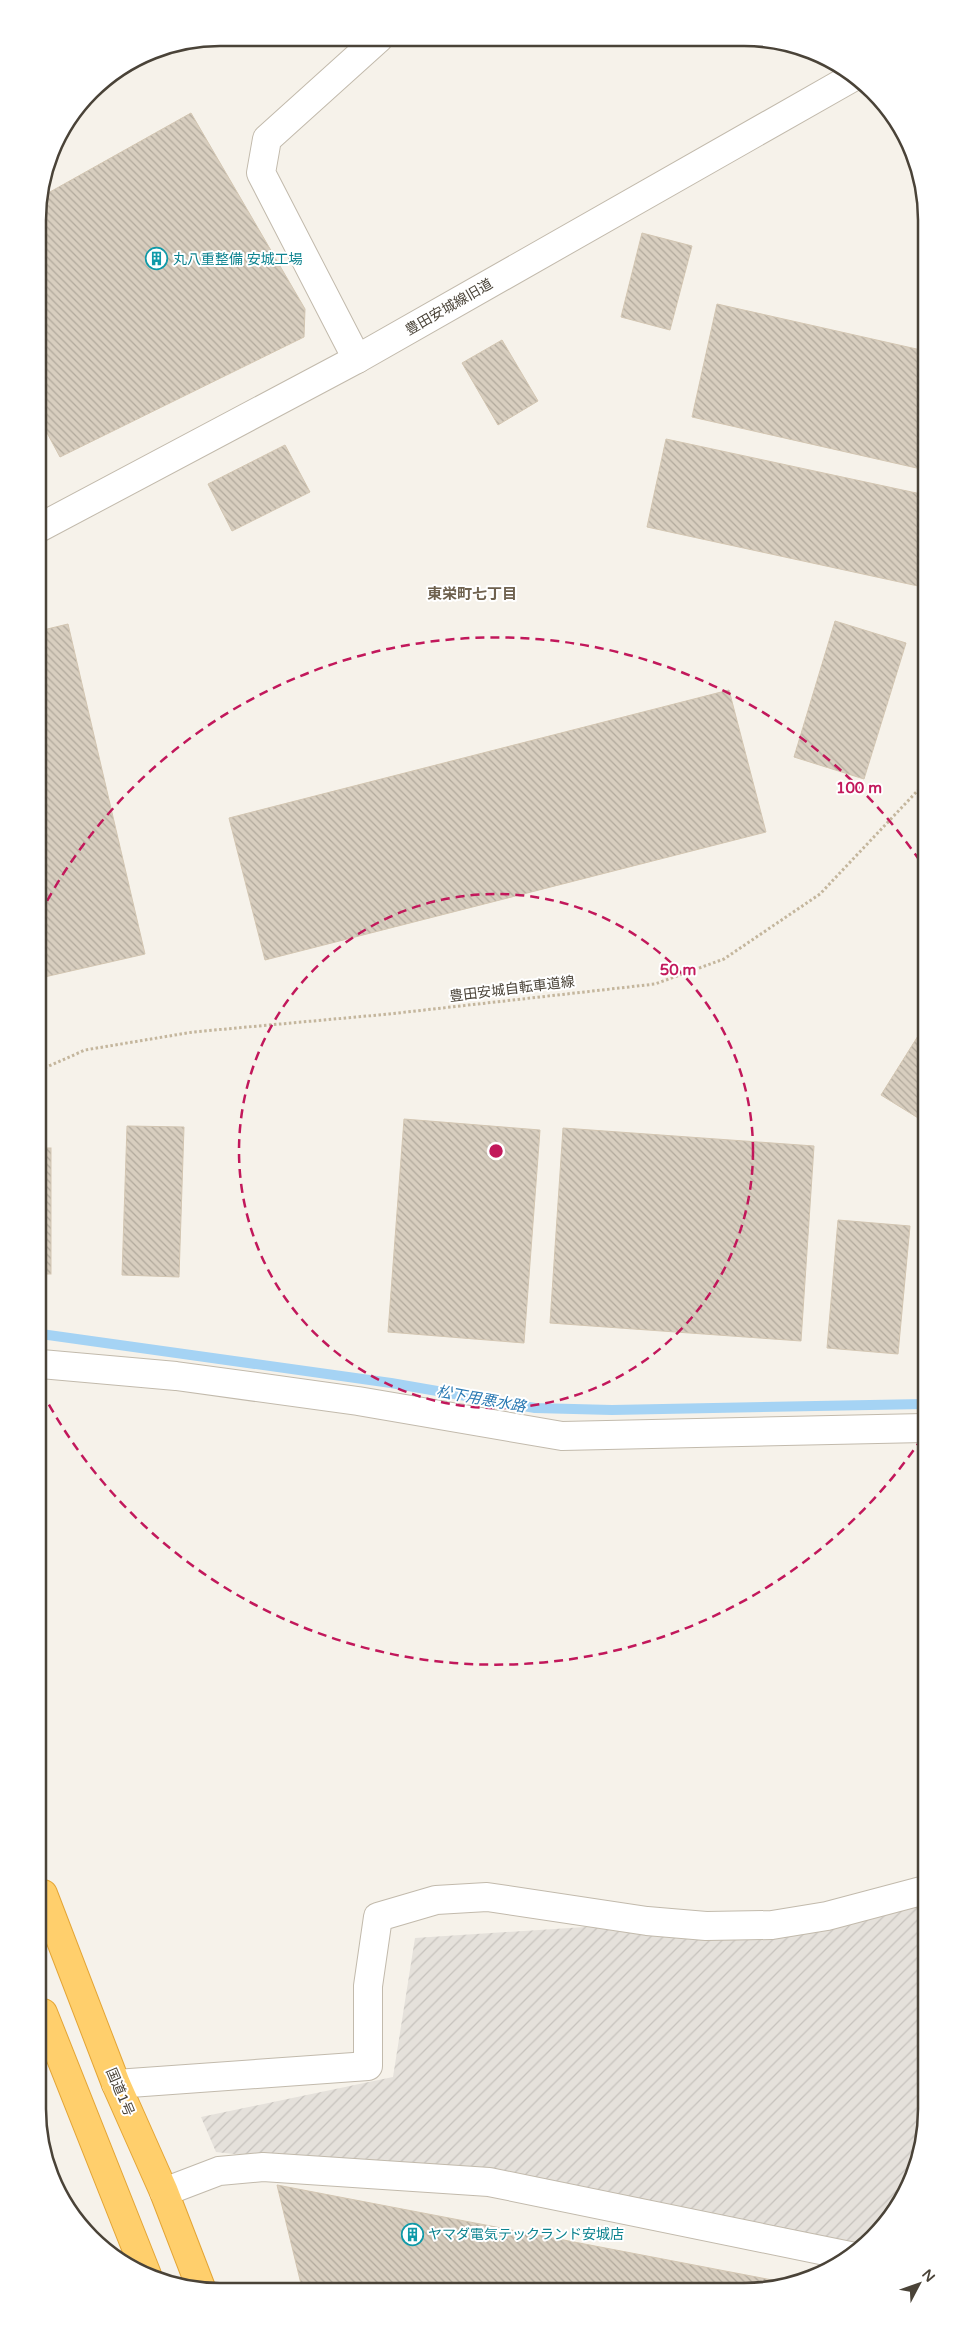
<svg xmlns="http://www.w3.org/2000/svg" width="964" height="2329" font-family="'Varela Round','Noto Sans JP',sans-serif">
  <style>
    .industrial { fill: url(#industrial-furrows) }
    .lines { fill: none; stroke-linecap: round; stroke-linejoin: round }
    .stream { stroke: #a5d3f4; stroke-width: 10 }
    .building { fill: url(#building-back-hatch); stroke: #d3c6b2 }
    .minor-casing { stroke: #c2baac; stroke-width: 30 }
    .highway-casing { stroke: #e4a535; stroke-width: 30 }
    .path { stroke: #c4b69d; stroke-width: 3; stroke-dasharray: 2.5 2.5; stroke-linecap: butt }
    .minor { stroke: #fff; stroke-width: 28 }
    .highway { stroke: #ffcf6c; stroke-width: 28 }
    .ring { fill: none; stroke: #c2185b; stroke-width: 2.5; stroke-dasharray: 9 6 }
    .labels { text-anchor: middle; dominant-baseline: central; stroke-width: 4; stroke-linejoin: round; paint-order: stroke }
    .culture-label { font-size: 14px; fill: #0d838f; stroke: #fff; text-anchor: start }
    .street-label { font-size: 14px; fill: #4a4338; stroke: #fff }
    .neighbourhood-label { font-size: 15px; font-weight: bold; fill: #6e614e; stroke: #fff }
    .water-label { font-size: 15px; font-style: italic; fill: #2a79b3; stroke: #fff }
    .rim { fill: none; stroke: #4a4338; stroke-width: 2.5 }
    .centre { fill: #c2185b; stroke: #fff; stroke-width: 2.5 }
    .ring-label { font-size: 15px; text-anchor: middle; font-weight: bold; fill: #c2185b; stroke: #fff; stroke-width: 4; stroke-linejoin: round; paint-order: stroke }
  </style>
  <defs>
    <pattern id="industrial-furrows" width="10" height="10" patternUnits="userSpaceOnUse" patternTransform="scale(1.25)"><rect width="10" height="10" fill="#e5e1db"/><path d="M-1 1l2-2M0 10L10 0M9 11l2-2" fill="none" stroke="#c6c2bd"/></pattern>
    <pattern id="building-back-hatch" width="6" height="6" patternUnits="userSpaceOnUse" patternTransform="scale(1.25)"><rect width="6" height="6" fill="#d8cebf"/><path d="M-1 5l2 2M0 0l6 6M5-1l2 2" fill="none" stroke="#b1a99c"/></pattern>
  </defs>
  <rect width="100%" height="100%" fill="#f6f2ea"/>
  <polygon class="industrial" points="925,1905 926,2120 913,2178 888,2220 850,2256 489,2182 216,2152 201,2117 393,2077 415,1938"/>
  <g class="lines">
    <polyline class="stream" points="41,1334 391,1383 535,1408 612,1410 924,1404"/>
  </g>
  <g class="building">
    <polygon points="191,113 305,309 304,337 60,457 39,418 38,208 41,197"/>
    <polygon points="642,233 692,246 670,330 621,317"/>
    <polygon points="717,304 921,350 921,469 692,417"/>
    <polygon points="502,340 538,401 498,425 462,363"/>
    <polygon points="666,439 921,494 922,568 918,586 647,527"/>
    <polygon points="285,445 310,492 232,531 208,484"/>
    <polygon points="835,621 906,643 864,779 794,757"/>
    <polygon points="68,624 145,954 40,978 39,631"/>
    <polygon points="729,690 766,832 265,960 229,818"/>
    <polygon points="923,1028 923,1121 881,1095"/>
    <polygon points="404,1119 540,1130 524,1343 388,1332"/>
    <polygon points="127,1126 184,1127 179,1277 122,1275"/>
    <polygon points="563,1128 814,1146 801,1341 550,1323"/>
    <rect x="41" y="1148" width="10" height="126"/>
    <polygon points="838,1220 910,1226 898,1354 827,1348"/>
    <polygon points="277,2185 793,2284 302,2288"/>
  </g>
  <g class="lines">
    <defs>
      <g id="minor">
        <polyline points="357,359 261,173 267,139 379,38"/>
        <polyline points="39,528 357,359 853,77"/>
        <polyline points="41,1364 176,1376 358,1401 562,1436 924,1428"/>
        <polyline points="116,2084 368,2066 368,1986 378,1917 436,1900 487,1897 647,1921 706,1926 772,1925 827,1916 925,1890"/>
        <polyline points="164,2192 219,2171 263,2167 489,2182 850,2256"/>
      </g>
      <g id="highway">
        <polyline points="43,1894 116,2084 164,2192 201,2288"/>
        <polyline points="43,2013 147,2275"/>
      </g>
    </defs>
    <use href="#minor" class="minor-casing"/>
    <use href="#highway" class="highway-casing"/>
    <polyline class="path" points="40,1070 85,1050 193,1032 389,1014 655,984 724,959 820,894 922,786"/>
    <use href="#minor" class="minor"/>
    <use href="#highway" class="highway"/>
  </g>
  <g class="ring">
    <circle cx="496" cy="1151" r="257"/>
    <path d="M922 1438A514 514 0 0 1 42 1392M40 914A514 514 0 0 1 922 864"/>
  </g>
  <defs>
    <symbol id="building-ring" viewBox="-11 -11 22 22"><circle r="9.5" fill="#fff" stroke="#0f9aa8" stroke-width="1.5"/><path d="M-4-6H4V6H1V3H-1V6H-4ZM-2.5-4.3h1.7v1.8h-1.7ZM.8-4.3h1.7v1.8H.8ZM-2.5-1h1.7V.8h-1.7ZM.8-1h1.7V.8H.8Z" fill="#0f9aa8"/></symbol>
  </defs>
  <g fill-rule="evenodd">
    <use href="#building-ring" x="144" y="246" width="25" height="25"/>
    <use href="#building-ring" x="400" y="2222" width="25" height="25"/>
  </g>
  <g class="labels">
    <g class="culture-label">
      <text x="173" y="259">丸八重整備 安城工場</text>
      <text x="428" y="2234">ヤマダ電気テックランド安城店</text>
    </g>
    <g class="street-label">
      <text transform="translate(449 307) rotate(-30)">豊田安城線旧道</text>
      <text transform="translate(512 989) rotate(-7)">豊田安城自転車道線</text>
      <text transform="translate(120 2092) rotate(67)">国道1号</text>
    </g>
    <g class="neighbourhood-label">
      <text x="472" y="594">東栄町七丁目</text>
    </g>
    <g class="water-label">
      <text transform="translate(481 1399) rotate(10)">松下用悪水路</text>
    </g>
  </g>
  <path d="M0 0H964V2329H0ZM220 46H744A174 174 0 0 1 918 220V2109A174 174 0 0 1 744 2283H220A174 174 0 0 1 46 2109V220A174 174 0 0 1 220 46Z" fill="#fff" fill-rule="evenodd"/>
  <path class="rim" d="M220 46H744A174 174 0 0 1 918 220V2109A174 174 0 0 1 744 2283H220A174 174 0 0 1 46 2109V220A174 174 0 0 1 220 46Z"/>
  <circle cx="496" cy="1151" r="8" class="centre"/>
  <g class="ring-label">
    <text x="859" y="793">100 m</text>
    <text x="678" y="975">50 m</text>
  </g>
  <g transform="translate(919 2284) rotate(49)" stroke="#ffffff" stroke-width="4" paint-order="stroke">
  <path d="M0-4L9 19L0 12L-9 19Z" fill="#4a4338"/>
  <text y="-8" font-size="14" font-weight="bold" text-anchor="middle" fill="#4a4338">N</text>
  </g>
</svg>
